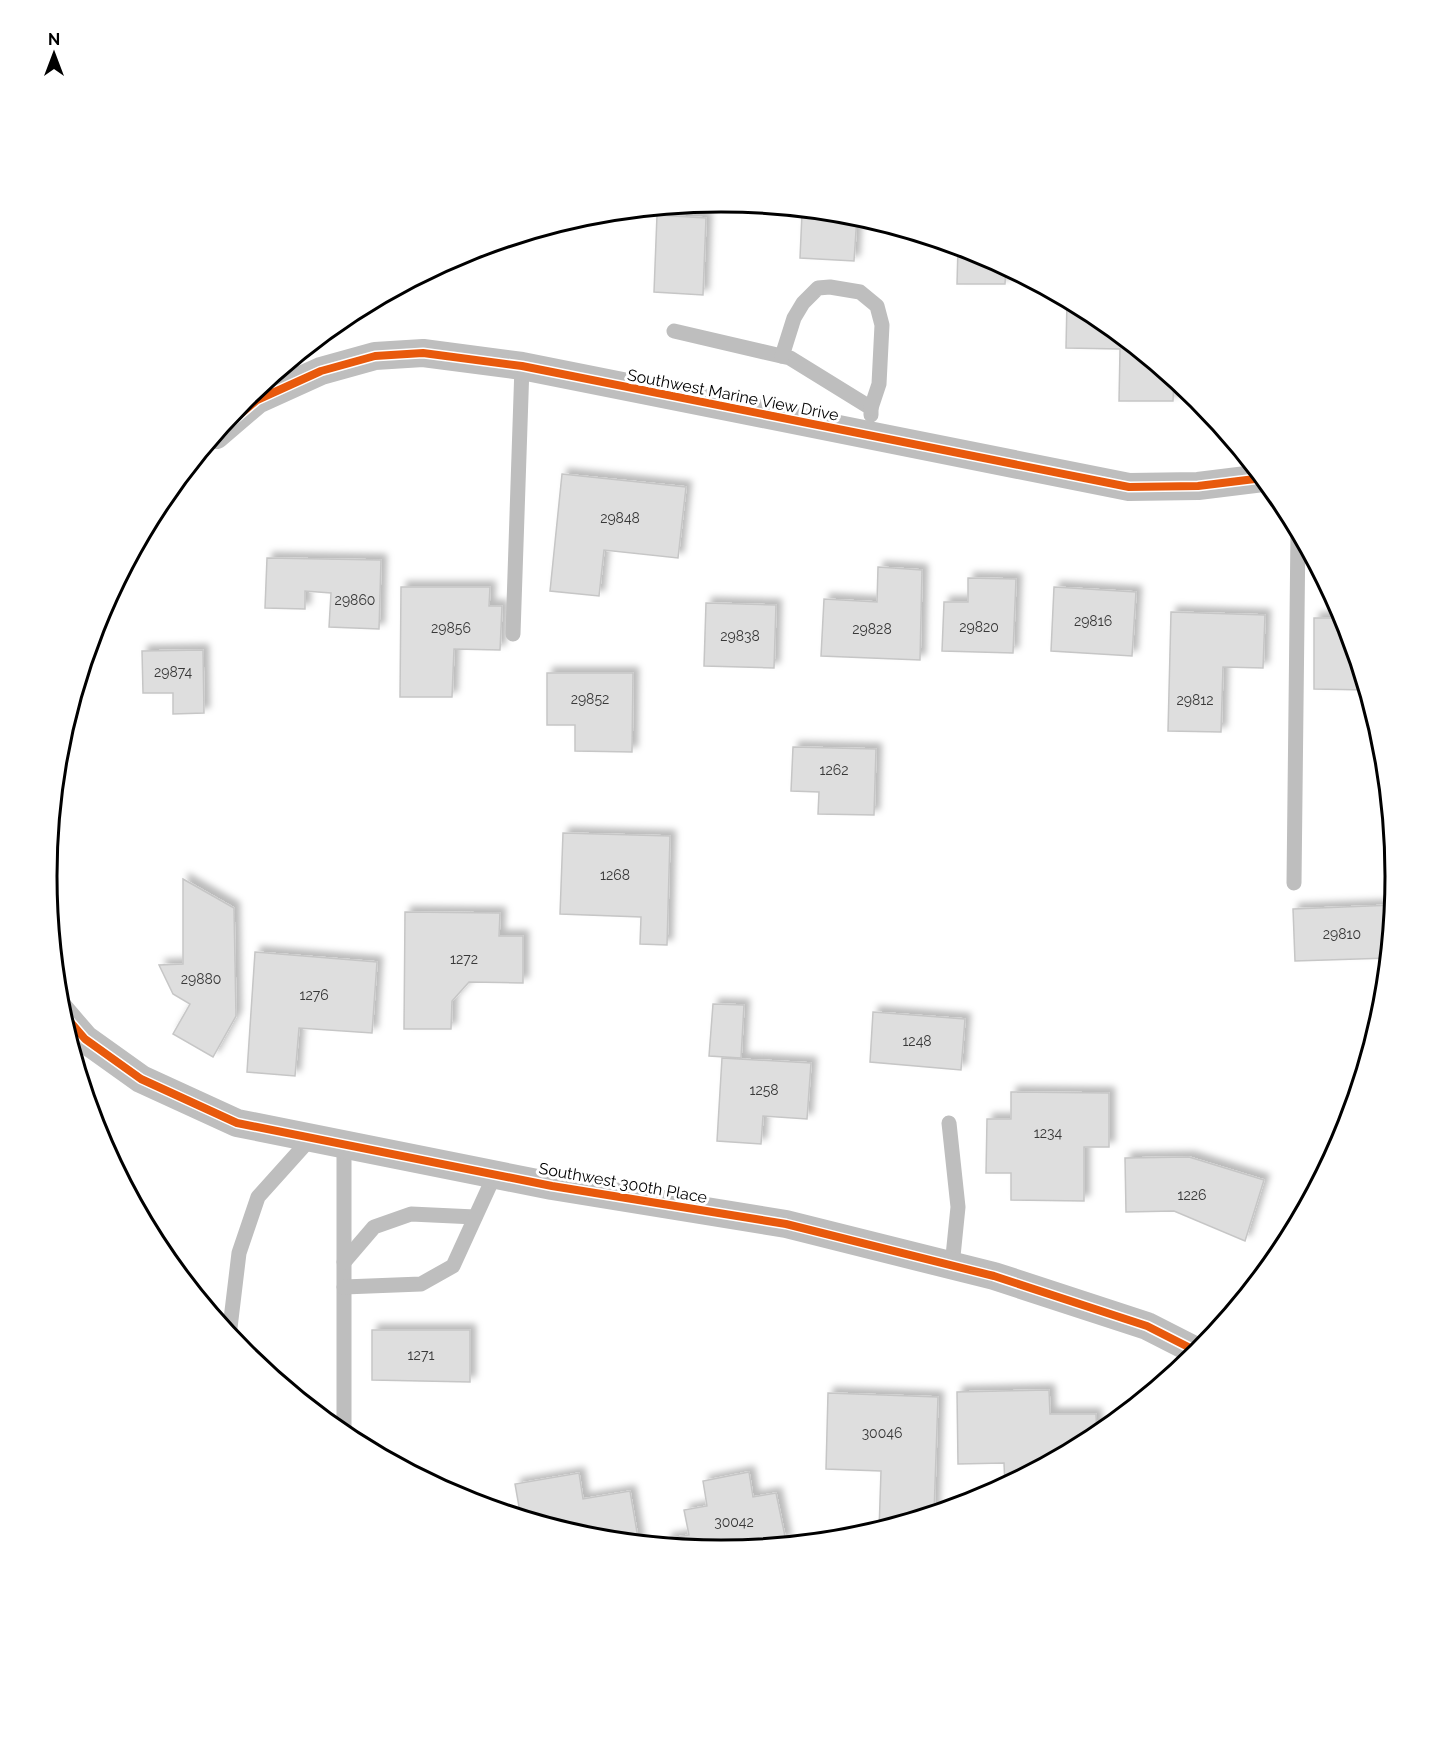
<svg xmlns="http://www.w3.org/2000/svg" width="1443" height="1754" font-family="Raleway,sans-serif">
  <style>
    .building { fill: #dedede; stroke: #c6c6c6; stroke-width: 1.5; filter: url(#shadow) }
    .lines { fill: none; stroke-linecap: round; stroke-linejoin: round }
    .lane { stroke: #bebebe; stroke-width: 15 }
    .street { stroke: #bebebe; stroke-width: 28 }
    .cycleway-casing { stroke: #fff; stroke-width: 11 }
    .cycleway { stroke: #e8590c; stroke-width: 8 }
    .labels { text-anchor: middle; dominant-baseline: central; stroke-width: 6; stroke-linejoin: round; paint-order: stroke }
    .number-label { font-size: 14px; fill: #383838 }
    .street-label { font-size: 16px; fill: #000; stroke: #fff }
    .rim { fill: none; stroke: #000; stroke-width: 3 }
  </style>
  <defs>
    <filter id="shadow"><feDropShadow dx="5.5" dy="-5.5" stdDeviation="3" flood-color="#0004"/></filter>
  </defs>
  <rect width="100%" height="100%" fill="#fff"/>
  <g class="building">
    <polygon points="681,206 680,214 640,210"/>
    <polygon points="802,213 857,216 854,261 800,258"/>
    <polygon points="657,215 706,218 703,295 654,292"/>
    <polygon points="958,247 980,254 1006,267 1005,284 957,284"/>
    <polygon points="1067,300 1097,316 1174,379 1173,401 1119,401 1120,349 1066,348"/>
    <polygon points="562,474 686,487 678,558 604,550 599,596 550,591"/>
    <polygon points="267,558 381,560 379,629 329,627 331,593 305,591 305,609 265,608"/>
    <polygon points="878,567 922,570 920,660 821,656 824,599 877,602"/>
    <polygon points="968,578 1016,579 1013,653 942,651 944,602 968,602"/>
    <polygon points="401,587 490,587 489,606 502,606 500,650 454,649 452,697 400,697"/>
    <polygon points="1054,587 1136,592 1132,656 1051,651"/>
    <polygon points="706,603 776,605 774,668 704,666"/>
    <polygon points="1171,612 1265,615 1263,668 1223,667 1221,732 1168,731"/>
    <polygon points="1314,618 1345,618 1367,690 1314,689"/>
    <polygon points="203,650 204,713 173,714 173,693 143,693 142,651"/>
    <polygon points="547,673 633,673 632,752 575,751 575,725 547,725"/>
    <polygon points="793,747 876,749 874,815 818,814 819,792 791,791"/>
    <polygon points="563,833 670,836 667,945 640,944 641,917 560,914"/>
    <polygon points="183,879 234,908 236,1016 213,1057 173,1034 190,1004 173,994 159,965 183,964"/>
    <polygon points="1394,905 1389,958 1295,961 1293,909"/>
    <polygon points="405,912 500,913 499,936 523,936 523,983 469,982 452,1001 451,1029 404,1029"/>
    <polygon points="255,952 377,962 372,1033 299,1028 295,1076 247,1072"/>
    <polygon points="713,1004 744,1005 741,1058 709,1056"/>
    <polygon points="873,1012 965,1019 961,1070 870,1062"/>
    <polygon points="722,1058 811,1063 807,1119 763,1116 761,1144 717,1141"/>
    <polygon points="1011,1092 1109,1093 1109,1147 1084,1147 1084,1201 1011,1200 1011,1173 986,1173 987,1119 1011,1119"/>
    <polygon points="1189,1157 1264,1180 1245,1241 1174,1211 1126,1212 1125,1158"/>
    <polygon points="372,1330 470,1330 470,1382 372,1380"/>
    <polygon points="1049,1390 1050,1414 1096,1414 1097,1438 1005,1487 1004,1463 958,1464 957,1392"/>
    <polygon points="828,1393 938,1397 934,1514 879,1531 881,1471 826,1469"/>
    <polygon points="749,1472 753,1497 776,1493 786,1541 721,1552 667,1547 666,1539 689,1535 684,1510 707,1506 703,1481"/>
    <polygon points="579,1473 583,1499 630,1491 639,1544 589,1539 521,1518 515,1484"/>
  </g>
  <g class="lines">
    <g class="lane">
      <polyline points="674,331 790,358 871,408 871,415"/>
      <polyline points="782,356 794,318 803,303 818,288 830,287 860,292 877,306 882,325 879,384 871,408"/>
      <polyline points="513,634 522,366"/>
      <polyline points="1294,883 1298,530"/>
      <polyline points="949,1123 958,1207 952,1266"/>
      <polyline points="344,1144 344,1436"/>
      <polyline points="344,1262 374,1227 411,1214 475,1217"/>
      <polyline points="344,1287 421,1284 453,1266 495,1174"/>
      <polyline points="229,1336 239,1253 258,1197 311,1138"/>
    </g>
    <g class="street">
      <polyline points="216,435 257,400 321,371 375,356 423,353 522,366 1129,487 1198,486 1263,478"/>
      <polyline points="60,1010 85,1039 141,1079 237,1123 552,1186 786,1224 994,1276 1147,1326 1200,1353"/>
    </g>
    <defs>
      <g id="cycleway">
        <polyline points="216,435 257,400 321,371 375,356 423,353 522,366 1129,487 1198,486 1263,478"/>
        <polyline points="60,1010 85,1039 141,1079 237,1123 552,1186 786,1224 994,1276 1147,1326 1200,1353"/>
      </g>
    </defs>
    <use href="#cycleway" class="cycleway-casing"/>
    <use href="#cycleway" class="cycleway"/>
  </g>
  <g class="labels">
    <g class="number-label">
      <text x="620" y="518">29848</text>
      <text x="355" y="600">29860</text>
      <text x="1093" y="621">29816</text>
      <text x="979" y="627">29820</text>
      <text x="451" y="628">29856</text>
      <text x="872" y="629">29828</text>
      <text x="740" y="636">29838</text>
      <text x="173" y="672">29874</text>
      <text x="590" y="699">29852</text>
      <text x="1195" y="700">29812</text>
      <text x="834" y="770">1262</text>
      <text x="615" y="875">1268</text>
      <text x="1342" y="934">29810</text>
      <text x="464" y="959">1272</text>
      <text x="201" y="979">29880</text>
      <text x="314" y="995">1276</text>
      <text x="917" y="1041">1248</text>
      <text x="764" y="1090">1258</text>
      <text x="1048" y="1133">1234</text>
      <text x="1192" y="1195">1226</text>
      <text x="421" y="1355">1271</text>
      <text x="882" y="1433">30046</text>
      <text x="734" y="1522">30042</text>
    </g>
    <g class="street-label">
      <text transform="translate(733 395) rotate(11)">Southwest Marine View Drive</text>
      <text transform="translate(623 1183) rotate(10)">Southwest 300th Place</text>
    </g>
  </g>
  <path d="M0 0H1443V1754H0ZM57 876a664 664 0 1 1 1328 0a664 664 0 1 1-1328 0Z" fill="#fff" fill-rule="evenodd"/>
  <path class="rim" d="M57 876a664 664 0 1 1 1328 0a664 664 0 1 1-1328 0Z"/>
  <g transform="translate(54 54)" stroke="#ffffff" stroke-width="4.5" paint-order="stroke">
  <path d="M0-4.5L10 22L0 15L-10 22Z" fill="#000000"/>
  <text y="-9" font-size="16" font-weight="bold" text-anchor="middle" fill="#000000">N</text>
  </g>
</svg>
